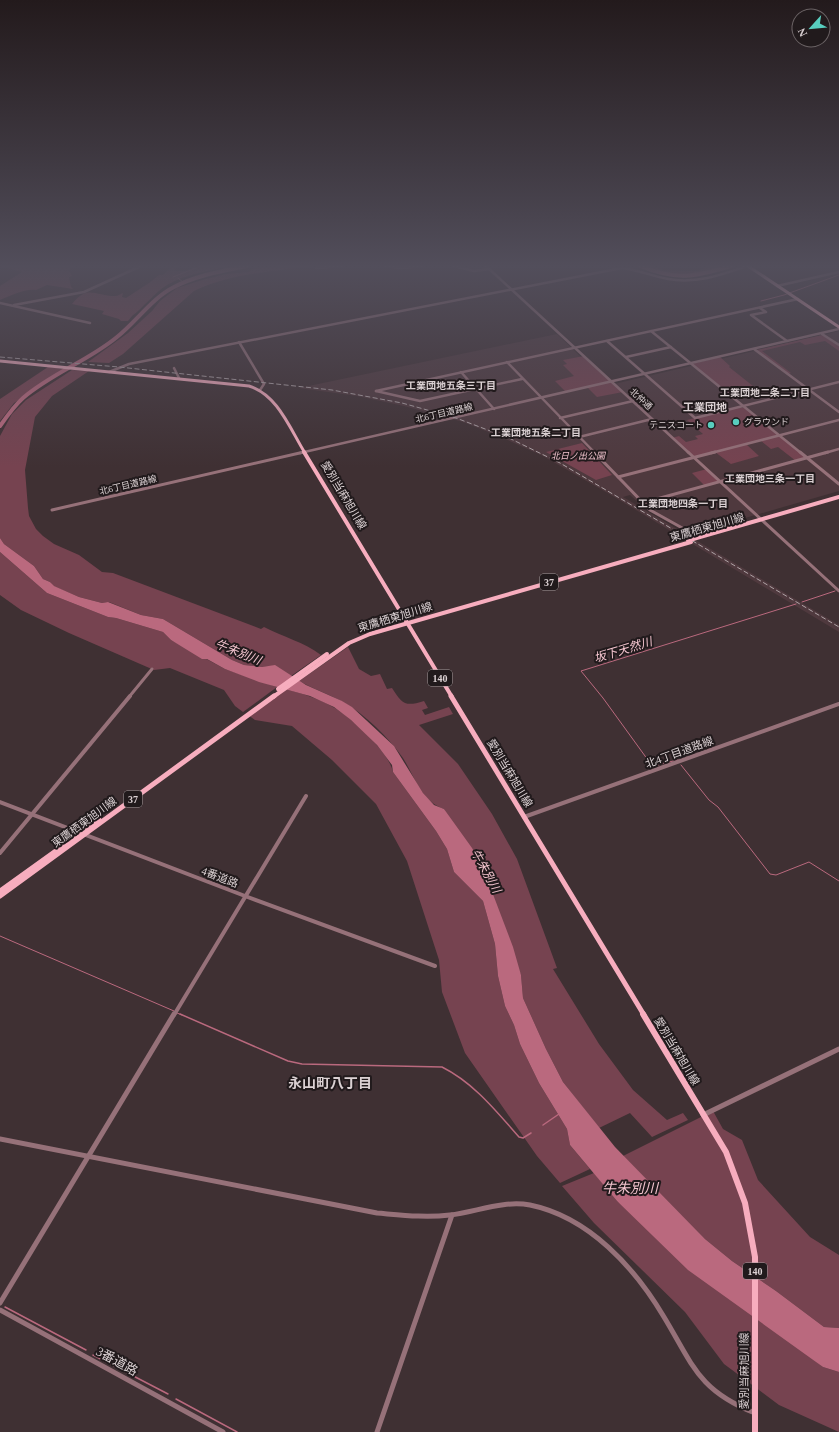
<svg xmlns="http://www.w3.org/2000/svg" width="839" height="1432" font-family="'Times New Roman','Noto Sans JP',serif">
  <style>
    .built { fill: #4f393e }
    .green { fill: #764350 }
    .water { fill: #ba697e }
    .lines { fill: none; stroke-linecap: round; stroke-linejoin: round }
    .stream-far1 { stroke: #ba697e; stroke-width: 1 }
    .stream { stroke: #ba697e; stroke-width: 1.5 }
    .river { stroke: #ba697e; stroke-width: 4 }
    .minor-far3 { stroke: #967179; stroke-width: 2.5 }
    .minor-far2 { stroke: #967179; stroke-width: 3 }
    .minor-far1 { stroke: #967179; stroke-width: 4 }
    .minor { stroke: #967179; stroke-width: 5 }
    .major-far3 { stroke: #f7adbe; stroke-width: 3 }
    .major-far2 { stroke: #f7adbe; stroke-width: 4 }
    .major-far1 { stroke: #f7adbe; stroke-width: 5 }
    .major { stroke: #f7adbe; stroke-width: 6 }
    .rail { stroke: #afa3a6; stroke-width: 1; stroke-dasharray: 5 2.5; stroke-linecap: butt }
    .major-bridge { stroke: #f7adbe; stroke-width: 4 }
    .poi-dot { fill: #58cebf; stroke: #211a1c; stroke-width: 1.5 }
    .labels { text-anchor: middle; dominant-baseline: central; stroke-width: 4; stroke-linejoin: round; paint-order: stroke }
    .far-street-label { font-size: 9px; fill: #dbd1d3; stroke: #211a1c }
    .far-poi-label { font-size: 9px; fill: #dbd1d3; stroke: #211a1c; text-anchor: start }
    .far-park-label { font-size: 9px; font-style: italic; fill: #f1c3cd; stroke: #211a1c }
    .far-neighbourhood-label { font-size: 10px; font-weight: bold; fill: #dbd1d3; stroke: #211a1c }
    .shield { fill: #211a1c; stroke: #a39a9c; stroke-width: 1 }
    .shield-label { font-size: 10px; font-weight: bold; fill: #dbd1d3 }
    .far-quarter-label { font-size: 11px; font-weight: bold; fill: #dbd1d3; stroke: #211a1c }
    .street-label { font-size: 11px; fill: #dbd1d3; stroke: #211a1c }
    .water-label { font-size: 12px; font-style: italic; fill: #f4c5cf; stroke: #211a1c }
    .near-street-label { font-size: 13px; fill: #dbd1d3; stroke: #211a1c }
    .near-neighbourhood-label { font-size: 14px; font-weight: bold; fill: #dbd1d3; stroke: #211a1c }
    .near-water-label { font-size: 14px; font-style: italic; fill: #f4c5cf; stroke: #211a1c }
  </style>
  <rect width="100%" height="100%" fill="#3f3033"/>
  <polygon class="built" points="839,331 839,491 693,533 640,504 630,495 623,497 839,625 839,632 611,495 543,456 501,437 463,422 404,406 357,396 299,388 557,334 610,385"/>
  <g class="green">
    <path d="M0 266H76L69 270 72 276 69 277 71 287 73 289 47 285 36 290C27 288 9 296 0 300V286L22 272Z"/>
    <path d="M173 266H178L174 271H185L198 266H230C209 271 186 274 167 285 154 293 144 307 132 316L128 321H121L119 319 102 314 104 311 72 304C87 284 96 296 115 296 118 296 120 294 123 293L122 297 126 298 149 283 159 275H163Z"/>
    <path d="M282 266H313C271 272 232 273 194 291L123 354 109 363 88 362 128 333 152 311 160 301 177 288 202 280 226 274 249 272 252 269Z"/>
    <path d="M645 266H654L663 270 685 271H698L709 266H721C696 277 670 278 645 266Z"/>
    <polygon points="822,335 839,346 839,351 825,341 805,345 800,342 762,351 791,373 788,374 756,350"/>
    <polygon points="584,356 623,392 597,397 587,387 566,392 555,381 574,376 563,365 567,364 563,360"/>
    <polygon points="720,357 730,366 729,367 753,386 727,393 691,364"/>
    <polygon points="48,367 64,369 14,403 0,421 0,399"/>
    <path d="M72 370 89 371 52 396 35 417 25 470 28 508 29 516 36 529 43 536 54 544 79 555 102 572 113 573 261 629 264 627C283 637 304 642 321 655L291 676 275 666 262 667 244 665 232 660 163 619 141 615 109 602 102 603 79 597 53 586 50 582 43 579 34 566 4 544 0 538V436L12 414 26 400Z"/>
    <polygon points="738,407 745,408 806,457 796,461 778,447 771,449 760,440 746,444 759,456 731,464 715,452 694,458 672,438 679,436 686,442 698,439 695,436 703,434 687,420"/>
    <polygon points="582,443 612,475 596,480 546,452"/>
    <polygon points="707,469 720,482 705,486 692,473"/>
    <polygon points="0,552 47,593 108,617 116,618 163,632 171,640 225,669 277,687 243,712 235,706 224,690 170,668 154,670 69,633 21,610 0,595"/>
    <path d="M348 647 359 669 371 676 380 674 387 689 392 688C402 704 405 707 424 701L428 708 422 710 425 715 449 707 453 714 419 725 458 764 492 814 517 859 557 968 553 969 599 1044 633 1090 667 1120 683 1113 688 1120 652 1137 630 1113 599 1128 563 1082 546 1049 523 998 521 975 444 809C421 801 415 777 403 758 388 737 366 715 343 702 329 694 313 689 299 681Z"/>
    <path d="M284 689C301 693 318 698 333 707 351 717 389 752 393 772L436 831 447 849 454 872 483 901 495 944 498 976 505 1006 514 1025 520 1044 539 1083 567 1129 570 1145 590 1169 560 1183 537 1156 465 1053 442 992 439 960 407 861 376 804 332 760 292 726 255 720 248 715Z"/>
    <polygon points="713,1111 723,1129 742,1140 758,1180 810,1237 839,1255 839,1328 824,1327 776,1291 732,1261 705,1239 623,1156"/>
    <polygon points="594,1173 617,1201 823,1367 839,1372 839,1432 779,1405 724,1364 685,1312 594,1223 562,1186"/>
  </g>
  <polygon class="water" points="0,538 4,544 34,566 43,579 50,582 54,586 79,597 102,603 108,602 141,615 163,619 232,660 244,665 262,667 275,665 306,685 342,701 352,707 394,746 423,793 434,805 444,809 472,848 483,868 513,947 521,975 523,998 546,1049 563,1082 615,1147 705,1239 732,1261 776,1291 824,1327 839,1328 839,1372 823,1367 688,1270 617,1201 570,1145 567,1129 539,1083 520,1044 514,1025 505,1006 498,976 495,944 483,901 454,872 447,849 436,831 393,772 392,765 377,745 351,720 334,707 310,696 259,682 225,669 207,659 202,659 171,640 163,632 116,618 108,617 47,593 0,552"/>
  <g class="lines">
    <g class="stream-far1">
      <polyline points="173,277 201,266"/>
      <polyline points="178,278 184,283"/>
      <polyline points="761,301 784,295 839,275"/>
      <polyline points="802,602 835,591"/>
      <polyline points="669,762 678,760"/>
      <polyline points="664,763 653,767 603,698 581,671 796,604"/>
      <polyline points="681,765 709,800 718,807 770,874 776,875 809,862 839,881"/>
      <polyline points="0,936 174,1011"/>
      <polyline points="177,1013 182,1015"/>
    </g>
    <g class="stream">
      <path d="M180 1014 288 1061 302 1064 442 1067C474 1083 496 1111 519 1137L523 1138 531 1133"/>
      <polyline points="543,1125 559,1114"/>
      <polyline points="5,1307 86,1350"/>
      <polyline points="93,1355 168,1394"/>
      <polyline points="176,1399 237,1432"/>
    </g>
    <g class="river">
      <path d="M640 266C677 281 694 277 731 266"/>
      <path d="M0 426C7 416 14 406 23 398 52 373 88 361 117 337 137 321 152 298 174 287 197 275 223 271 247 266"/>
    </g>
    <g class="minor-far3">
      <polyline points="386,266 401,268 424,266"/>
      <polyline points="454,266 474,271 490,269"/>
      <polyline points="486,266 689,453"/>
      <polyline points="316,268 342,266"/>
      <polyline points="777,286 839,272"/>
      <polyline points="0,303 90,323"/>
      <polyline points="14,305 84,292 141,266"/>
      <polyline points="760,308 766,312 751,315 787,341"/>
      <polyline points="651,331 801,453"/>
      <polyline points="822,334 839,345"/>
      <polyline points="607,341 695,418 839,382"/>
      <polyline points="239,342 264,384 260,390"/>
      <polyline points="754,349 839,412"/>
      <polyline points="626,357 671,347"/>
      <polyline points="507,362 595,453"/>
      <polyline points="174,368 179,378"/>
      <path d="M109 372 129 364 622 268C638 270 652 276 668 279 696 284 721 275 747 266"/>
      <polyline points="461,372 494,409"/>
      <polyline points="376,391 798,299"/>
      <polyline points="376,391 420,401 522,379"/>
      <polyline points="560,418 633,401"/>
      <polyline points="579,437 652,419"/>
      <polyline points="300,453 839,329"/>
      <polyline points="711,453 839,420"/>
      <polyline points="825,453 839,449"/>
    </g>
    <g class="minor-far2">
      <polyline points="594,452 650,510 693,534 736,523 743,524"/>
      <polyline points="688,452 839,591"/>
      <polyline points="800,452 839,484"/>
      <polyline points="618,477 715,452"/>
      <polyline points="642,503 828,452"/>
      <polyline points="52,510 304,452"/>
      <polyline points="129,697 152,669"/>
    </g>
    <g class="minor-far1">
      <polyline points="0,802 245,896 435,966"/>
      <polyline points="524,817 839,704"/>
      <polyline points="0,853 130,696"/>
      <polyline points="174,1015 306,796"/>
    </g>
    <g class="minor">
      <polyline points="703,1115 839,1049"/>
      <path d="M0 1139 377 1213C401 1215 425 1218 450 1215 476 1212 503 1200 530 1205 589 1217 635 1268 664 1317 693 1365 698 1390 755 1413"/>
      <polyline points="0,1303 174,1014"/>
      <polyline points="0,1310 223,1432"/>
      <polyline points="377,1432 452,1215"/>
    </g>
    <g class="major-far3">
      <polyline points="748,266 839,327"/>
      <path d="M0 361 249 386C278 395 290 429 305 453"/>
    </g>
    <g class="major-far2">
      <polyline points="304,452 452,697"/>
      <polyline points="693,539 839,497"/>
      <polyline points="278,689 327,654"/>
      <polyline points="273,697 349,643 370,634 691,542"/>
    </g>
    <g class="major-far1">
      <polyline points="451,696 644,1015"/>
      <polyline points="0,891 99,820"/>
      <polyline points="0,896 274,696"/>
    </g>
    <polyline class="major" points="643,1014 726,1152 745,1203 755,1257 755,1432"/>
    <polyline class="rail" points="0,357 119,367 332,390 402,403 456,418 509,438 560,463 839,627"/>
    <polyline class="major-bridge" points="688,540 693,539"/>
  </g>
  <linearGradient id="sky" x2="0" y2="1"><stop stop-color="#231a1c"/><stop offset="0.57" stop-color="#524e5b"/><stop offset="1" stop-color="#524e5b" stop-opacity="0"/></linearGradient>
  <rect width="839" height="467" fill="url(#sky)"/>
  <g class="poi-dot">
    <circle cx="736" cy="422" r="4"/>
    <circle cx="711" cy="425" r="4"/>
  </g>
  <g class="labels">
    <g class="far-street-label">
      <text transform="translate(641 399) rotate(43)">北仲通</text>
      <text transform="translate(444 413) rotate(-13)">北6丁目道路線</text>
      <text transform="translate(128 485) rotate(-13)">北6丁目道路線</text>
    </g>
    <g class="far-poi-label">
      <text x="744" y="422">グラウンド</text>
      <text x="703" y="425" text-anchor="end">テニスコート</text>
    </g>
    <g class="far-park-label">
      <text x="578" y="456">北日ノ出公園</text>
    </g>
    <g class="far-neighbourhood-label">
      <text x="451" y="385">工業団地五条三丁目</text>
      <text x="765" y="392">工業団地二条二丁目</text>
      <text x="536" y="432">工業団地五条二丁目</text>
      <text x="770" y="478">工業団地三条一丁目</text>
      <text x="683" y="503">工業団地四条一丁目</text>
    </g>
    <g class="shield">
      <rect x="540" y="574" width="18" height="16" rx="3"/>
      <rect x="428" y="670" width="24" height="16" rx="3"/>
      <rect x="124" y="791" width="18" height="16" rx="3"/>
      <rect x="743" y="1263" width="24" height="16" rx="3"/>
    </g>
    <g class="shield-label">
      <text x="549" y="582">37</text>
      <text x="440" y="678">140</text>
      <text x="133" y="799">37</text>
      <text x="755" y="1271">140</text>
    </g>
    <g class="far-quarter-label">
      <text x="705" y="407">工業団地</text>
    </g>
    <g class="street-label">
      <text transform="translate(344 495) rotate(59)">愛別当麻旭川線</text>
      <text transform="translate(707 527) rotate(-16)">東鷹栖東旭川線</text>
      <text transform="translate(395 617) rotate(-17)">東鷹栖東旭川線</text>
      <text transform="translate(679 752) rotate(-20)">北4丁目道路線</text>
      <text transform="translate(510 773) rotate(59)">愛別当麻旭川線</text>
      <text transform="translate(84 822) rotate(-36)">東鷹栖東旭川線</text>
      <text transform="translate(220 877) rotate(21)">4番道路</text>
      <text transform="translate(677 1051) rotate(59)">愛別当麻旭川線</text>
      <text transform="translate(744 1371) rotate(-90)">愛別当麻旭川線</text>
    </g>
    <g class="water-label">
      <text transform="translate(623 650) rotate(-17)">坂下天然川</text>
      <text transform="translate(238 652) rotate(22)">牛朱別川</text>
      <text transform="translate(486 871) rotate(61)">牛朱別川</text>
    </g>
    <g class="near-street-label">
      <text transform="translate(117 1361) rotate(29)">3番道路</text>
    </g>
    <g class="near-neighbourhood-label">
      <text x="330" y="1083">永山町八丁目</text>
    </g>
    <g class="near-water-label">
      <text x="630" y="1188">牛朱別川</text>
    </g>
  </g>
  <g transform="translate(811 28) rotate(243)"><circle r="19" fill="#211a1c" stroke="#6b6365"/>
  <path d="M0-3L7 15L0 10L-7 15Z" fill="#58cebf"/>
  <text y="-6" font-size="11" font-weight="bold" text-anchor="middle" fill="#dbd1d3">N</text>
  </g>
</svg>
